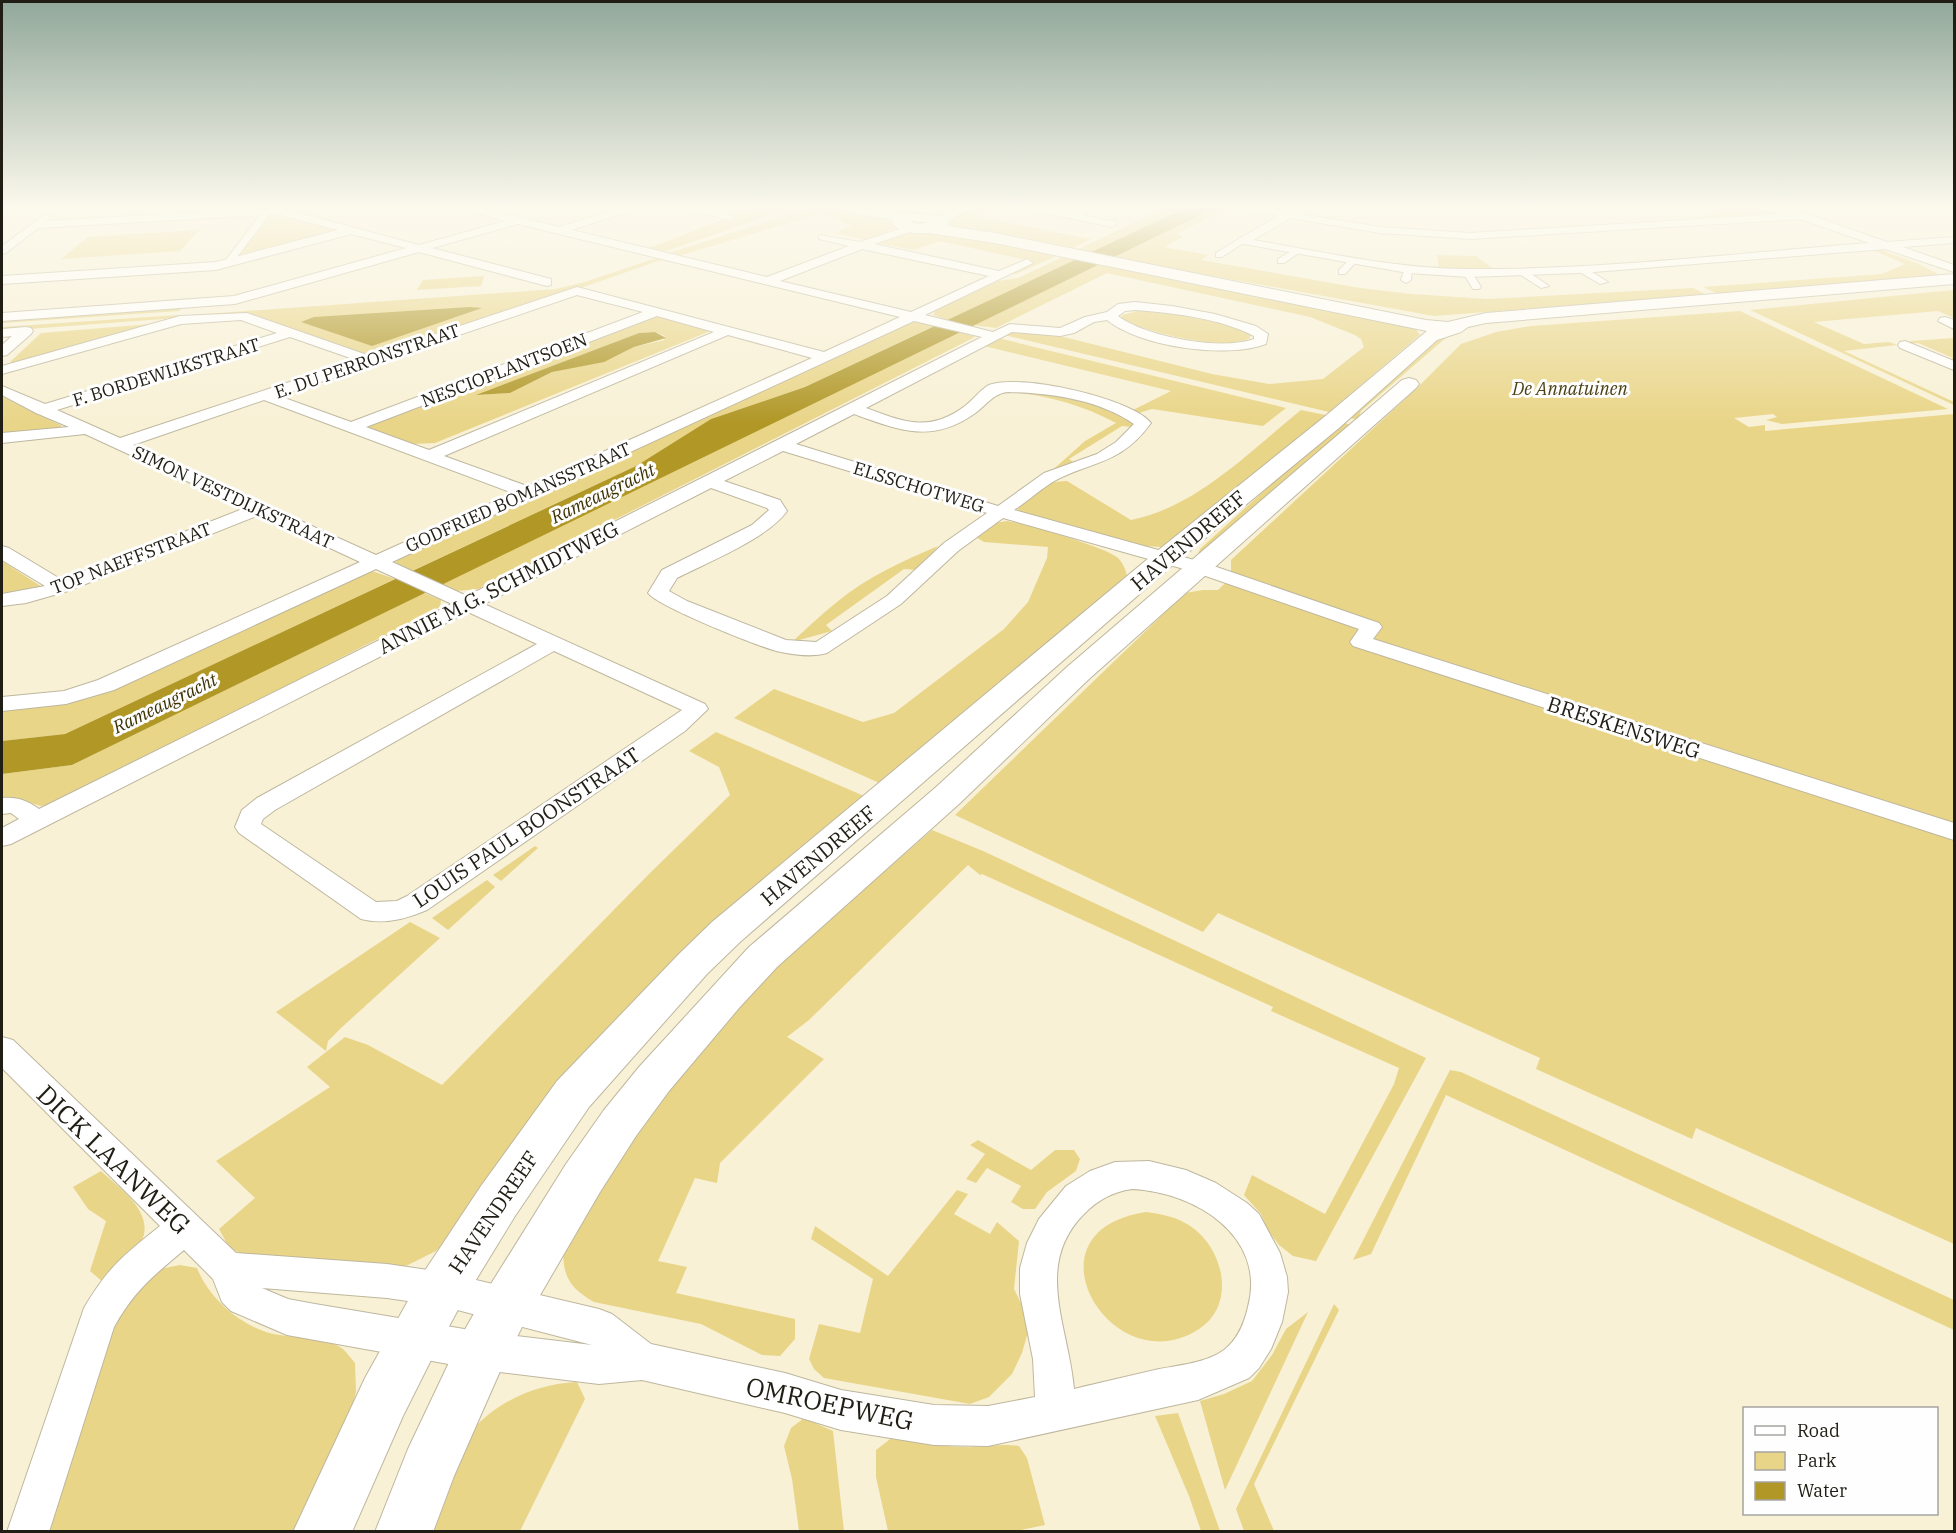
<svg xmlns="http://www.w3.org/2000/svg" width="1956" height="1533" font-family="'IBM Plex Serif',serif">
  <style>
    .green { fill: #e9d588; fill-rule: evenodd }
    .water { fill: #b09726 }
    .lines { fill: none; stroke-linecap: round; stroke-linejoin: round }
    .pedestrian-casing { stroke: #beb79e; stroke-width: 2 }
    .minor-casing { stroke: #beb79e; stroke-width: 2 }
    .secondary-casing { stroke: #beb79e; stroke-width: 2 }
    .pedestrian { fill: #fff; fill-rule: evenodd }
    .minor { fill: #fff; fill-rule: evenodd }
    .secondary { fill: #fff; fill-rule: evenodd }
    .labels { text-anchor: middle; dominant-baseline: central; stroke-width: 6; stroke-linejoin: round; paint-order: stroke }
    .far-street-label { font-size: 18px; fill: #201e14; stroke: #fefefe }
    .far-park-label { font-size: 18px; font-style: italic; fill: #4c4115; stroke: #fefefe }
    .far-water-label { font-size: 18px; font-style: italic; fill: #3d3203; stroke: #fefefe }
    .street-label { font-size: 21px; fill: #201e14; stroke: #fefefe }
    .near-street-label { font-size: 26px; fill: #201e14; stroke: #fefefe }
  </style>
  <rect width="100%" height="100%" fill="#f8f1d6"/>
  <g class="green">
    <polygon points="753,208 792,208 663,252 647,249"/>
    <polygon points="809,208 829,208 888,220 894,222 897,227 866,240 834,233 852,226 824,214 816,215 678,256 666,254"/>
    <polygon points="973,208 991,208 973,216 1091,239 1071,249 954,226 947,222 949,218"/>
    <polygon points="1164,208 1185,208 1090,253 1077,250"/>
    <polygon points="1215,208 1230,208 1176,234 1183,237 1164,247 1208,255 1201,260 1360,288 1411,294 1488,299 1693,288 1707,295 1434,316 1113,258"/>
    <polygon points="1718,208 1763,208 1779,215 1691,220 1714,213"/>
    <polygon points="270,213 276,213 338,230 234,258"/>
    <polygon points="199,230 180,251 61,259 88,237"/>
    <polygon points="930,230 1061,254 1016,274 1009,273 1031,261 939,241 914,250 877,243 903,233"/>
    <polygon points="1875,248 1917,263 1942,276 1718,294 1703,287 1882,274 1905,264 1870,249"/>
    <polygon points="1067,255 1081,257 948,320 933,315 936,310 998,281 1018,278"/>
    <polygon points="1437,255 1476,256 1496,271 1439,269"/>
    <polygon points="659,257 664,259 575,290 372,353 360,353 248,315 191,317 191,315 556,289 585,282"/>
    <polygon points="1105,262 1415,328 1420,335 1329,412 1004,335 1013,330 1025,330 1064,337 1212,374 1269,384 1323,379 1364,347 1361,339 1355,335 1310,317 1107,273 996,328 972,325"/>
    <polygon points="484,276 481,286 417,290 423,280"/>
    <polygon points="1954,290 1954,318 1938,311 1814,322 1864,344 1889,342 1897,345 1844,351 1954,402 1954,405 1750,310"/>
    <polygon points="183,306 179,311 2,323 2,318"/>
    <path d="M1139 311C1168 313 1226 320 1250 335V338C1223 353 1148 332 1121 319L1122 315Z"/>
    <polygon points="1740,311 1948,409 1782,424 1766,420 1777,417 1773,414 1734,418 1749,427 1765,425 1765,431 1954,414 1954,1244 1696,1128 1692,1139 1536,1069 1540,1058 1218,913 1203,932 955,815 1185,593 1203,590 1218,590 1235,574 1231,571 1231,560 1418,387 1461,344 1496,332 1531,326"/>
    <polygon points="179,315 176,318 2,331 2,327"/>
    <path d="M658 317 708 330V332L435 443 413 444 370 428V425L648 318ZM655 332 665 336 664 340 634 347 614 357 552 372 510 393 477 395 639 333Z"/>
    <polygon points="917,322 936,325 805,387 711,419 636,466 412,571 395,564 398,558 907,323"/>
    <polygon points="163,323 20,363 10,362 41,333"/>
    <polygon points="959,331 975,337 478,589 456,591 441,584"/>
    <polygon points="1448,336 1361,411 1358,420 1347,417 1432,341"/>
    <polygon points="998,338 1286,408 1263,426 1152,409 1139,413 1131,411 1171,391 984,346"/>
    <polygon points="1954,338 1954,363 1945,360 1953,358 1918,343 1908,344 1911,341"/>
    <path d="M1005 391 1055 393 1096 404 1134 424 1131 427 1122 426 1069 459 1076 464 1047 475 1085 441 1116 423C1081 404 1044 395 1005 391Z"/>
    <polygon points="2,396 62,426 57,429 2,434"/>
    <path d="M1301 410 1326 415 1166 547C1115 547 1065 527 1017 511L1019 507 1052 482 1067 481 1131 520C1197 507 1250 451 1301 410Z"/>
    <polygon points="1340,422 1352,425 1202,558 1198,554 1200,549"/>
    <path d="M1007 521C1026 524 1105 547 1118 558 1124 564 1126 571 1128 579L886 786 734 718 774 689 863 722 894 713 1004 629 1028 602 1047 558 1048 547 984 542 974 536 995 523Z"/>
    <path d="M938 546 918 570 904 569 826 625 832 631 792 642C807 628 822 614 837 602 867 577 903 561 938 546Z"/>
    <polygon points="2,561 42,587 22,593 2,596"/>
    <polygon points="372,571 395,579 65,734 2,741 2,708 52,702"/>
    <polygon points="424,593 441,600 440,607 87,788 50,805 41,806 23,801 2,801 2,774 72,765"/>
    <polygon points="716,732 871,799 436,1251 408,1265 379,1273 257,1259 230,1249 219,1229 255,1198 216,1161 330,1087 307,1067 345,1037 368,1045 442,1085 650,873 730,795 719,767 689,751"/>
    <path d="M932 830 983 851 1426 1058 1316 1261 1293 1256 1279 1245 1267 1229 1261 1214 1244 1195 1252 1175 1325 1214 1394 1084 1399 1068 1271 1011 1273 1007 982 874 980 875 968 865 809 1020 787 1037 824 1059 720 1163 717 1183 695 1178 658 1261 687 1267 676 1293 795 1319V1339L780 1356 762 1355 701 1324 594 1302C567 1287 561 1272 564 1242L663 1090 778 964Z"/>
    <polygon points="535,846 538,848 501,881 493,875"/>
    <polygon points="487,880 495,887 448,930 432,918"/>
    <polygon points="410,922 440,938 341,1028 328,1041 326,1051 276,1012"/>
    <polygon points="1450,1070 1461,1072 1954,1300 1954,1330 1446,1095 1371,1254 1353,1260"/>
    <polygon points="978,1140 1031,1170 1055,1150 1074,1150 1080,1159 1076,1171 1047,1192 1035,1209 1023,1209 1011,1202 1021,1186 987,1168 976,1183 966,1179 985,1154 970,1145"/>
    <path d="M101 1171C119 1188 158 1214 140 1244 132 1258 114 1270 103 1282L90 1271 106 1221 88 1209 73 1187Z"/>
    <polygon points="957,1190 968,1194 954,1214 990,1234 997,1222 1019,1241 1014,1289 1024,1309 1028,1332 1022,1353 1012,1374 989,1397 970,1404 824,1378 814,1369 809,1359 819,1324 860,1333 873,1279 811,1239 815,1226 888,1276"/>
    <path d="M1146 1212C1160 1214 1173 1216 1185 1223 1222 1242 1239 1303 1199 1329 1113 1386 1018 1231 1146 1212Z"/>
    <path d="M180 1265 197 1268C209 1298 237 1322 266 1332 288 1339 324 1335 343 1349 347 1353 351 1358 355 1363L356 1391 350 1418 297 1531 44 1532 117 1304 155 1270Z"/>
    <polygon points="1334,1304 1339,1310 1254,1484 1274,1531 1244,1531 1236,1509"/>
    <polygon points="1308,1312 1225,1490 1200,1401 1224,1394 1252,1381 1272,1355 1286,1329"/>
    <path d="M577 1382 585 1399 520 1531 428 1532C436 1508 444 1474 456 1453 480 1409 529 1384 577 1382Z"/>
    <polygon points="1178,1413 1220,1531 1201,1531 1189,1496 1155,1416"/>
    <polygon points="804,1418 833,1431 844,1531 799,1531 792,1479 784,1446 791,1428"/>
    <path d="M894 1436C916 1440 940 1447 963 1447 982 1448 1001 1443 1019 1446L1027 1458 1045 1525 1011 1532 888 1531 876 1477V1450Z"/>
  </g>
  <g class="water">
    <polygon points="1185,208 1215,208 72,765 2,774 2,741 65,734 636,466 711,419 805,387"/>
    <polygon points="470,307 482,308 372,346 301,322 314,317"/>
    <polygon points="655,332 666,338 634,347 604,362 552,372 510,393 476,395 639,333"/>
  </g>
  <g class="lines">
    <defs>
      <g id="pedestrian">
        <polygon points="264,210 271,212 231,265 225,265 225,261"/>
        <polygon points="1239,239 1246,241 1222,257 1216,257 1216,253"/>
        <polygon points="1293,250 1300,252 1284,263 1278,263 1278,259"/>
        <polygon points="1350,259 1357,261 1345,274 1339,274 1339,270"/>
        <polygon points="1405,267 1412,269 1411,280 1406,283 1401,280"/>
        <polygon points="1578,267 1584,267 1608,282 1600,284 1578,271"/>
        <polygon points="1465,271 1471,271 1481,287 1479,289 1473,289 1463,273"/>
        <polygon points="1521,271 1527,271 1549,286 1541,288 1521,275"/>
      </g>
      <g id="minor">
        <path d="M280 208 419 245 505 221 461 208H481L559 227 621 208H639L572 230 767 277 849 246 819 239V235L860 242 912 225 916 226V230L874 244 999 271 1023 261 1027 259 1033 263 925 315 993 332 1010 324 1060 328 1085 317 1107 312 1118 304 1135 302 1172 306 1215 314 1256 326 1268 334 1266 344C1226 359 1140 347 1107 320L1094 322 1074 333 1060 336 1012 332 866 408C904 422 929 433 965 406 973 400 981 389 989 385 1018 373 1132 398 1151 423 1121 464 1096 460 1056 480 1042 488 1028 501 1014 510L1205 563 1379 623 1382 627 1373 639 1954 823V840L1353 646 1350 642 1359 629 1191 571 1003 518 958 551 901 604 827 653C814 657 795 655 781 652 761 648 657 606 648 593L662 570 752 525 769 510 767 508 711 488 484 604 705 704 708 709 685 731 427 910C406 919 383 925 361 919L239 833 235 827 242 810 257 798 537 644 468 612 11 844 2 846V828L19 819 11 813 2 814V798C18 797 26 800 39 809L452 604 376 569 114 690 66 704 2 711V697L64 691 98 680 360 562 259 515 68 591 26 603 2 606V594L45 586 2 560V546L9 548 62 580 245 508 85 434 2 443V433L69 427 36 413 2 395V386L45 404 277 333 241 320 181 324 2 374V366L180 316 247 313 370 356 577 287 824 352 900 317 518 224 432 248 551 279V285L547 286 419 252 235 304 2 321V313L234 296 406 248 351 234 216 270 2 284V276L216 262 338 230 277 214 38 228 6 253 2 254V246L47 213 52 216 47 221ZM862 249 989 276 911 312 780 281ZM577 295 643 312 351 422 279 396ZM1135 310C1174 313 1219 318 1254 336V339C1221 351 1146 337 1118 316L1125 311ZM657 316 714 332 429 450 366 427ZM914 321 982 337 467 596 392 562ZM728 335 812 358 527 486 444 456ZM290 337 356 360 120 438 57 410ZM1008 392C1050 393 1098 399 1134 424L1116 442 1097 454 1044 473 998 506 796 444 854 414C898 430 931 444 974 414 986 406 993 393 1008 392ZM264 400 513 493 376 555 133 445ZM783 451 987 513 944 543 887 596 816 642 786 640 687 601 669 591 677 578C708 562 767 539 787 511L780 500 724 481ZM554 651 682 710 407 896 397 901 376 902 261 824 263 819 275 810Z"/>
        <polygon points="682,208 704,208 735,217 730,220"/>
        <polygon points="957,208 972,208 945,222 941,223 936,220"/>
        <polygon points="1023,208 1047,208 1069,213 1079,208 1094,208 1081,215 1116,222 1117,224 1112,227"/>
        <path d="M1242 208H1269L1288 212 1293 208H1307L1300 214 1380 227 1470 233 1785 214 1780 212V208H1790L1887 242 1954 237V243L1903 247 1954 265V272L1885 249 1581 273 1468 277 1408 273 1238 243V239L1279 216ZM1291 218 1380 233 1470 239 1800 219 1869 243C1736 253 1602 270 1469 269 1396 269 1324 252 1253 240Z"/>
        <polygon points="1945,317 1954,320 1954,329 1938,321 1940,318"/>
        <polygon points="26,327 31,328 33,331 31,334 7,355 2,356 2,345 12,336 2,337 2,329"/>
        <polygon points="1905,341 1954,361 1954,370 1900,348 1898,345 1900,342"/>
        <path d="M2 1037 13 1040 236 1253 387 1264 442 1272 599 1309 612 1314 651 1344 785 1373 841 1390 934 1405 988 1406 1035 1397 1033 1359 1020 1294V1268L1027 1243 1039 1219 1066 1186 1090 1171 1115 1162 1149 1161 1186 1170 1216 1183 1247 1203 1259 1214 1280 1253 1287 1277 1288 1292 1282 1322 1271 1349 1259 1368 1249 1378 1198 1400 988 1446 934 1445 841 1430 785 1413 642 1380 599 1384 482 1370 287 1335 231 1311 222 1302 213 1279 184 1250C153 1276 134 1291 114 1327L49 1532H7L84 1308C108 1267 124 1255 160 1226L2 1068ZM1132 1189C1194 1192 1267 1235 1248 1307 1244 1324 1238 1339 1224 1350 1206 1363 1180 1365 1159 1369 1130 1376 1102 1382 1074 1389 1069 1327 1033 1265 1084 1214 1098 1200 1112 1192 1132 1189ZM262 1288 387 1298 442 1306 592 1345 482 1332 315 1304 288 1299Z"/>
      </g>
      <g id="secondary">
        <path d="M841 208C863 208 882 211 903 213 918 215 931 213 946 217L949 223 947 226 995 233 1426 320 1448 322 1486 313 1954 274V284L1486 323 1468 327 1461 332 1437 340 1339 428 1174 564 740 942 707 974 589 1107 515 1216 460 1306 432 1358 403 1416 352 1532H293L365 1378 424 1272 481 1186 557 1081 679 954 712 922 1156 552 1323 418 1427 331 995 243 929 233H914L898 229 892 223 894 220 848 212ZM912 221 932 222 920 224 909 222Z"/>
        <polygon points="1409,378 1416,380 1419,384 1416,388 1089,679 959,804 777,967 739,1008 669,1091 636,1136 600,1192 525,1321 501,1369 454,1476 433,1532 375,1532 408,1449 463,1333 489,1287 566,1164 604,1110 639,1067 749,947 935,788 1067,667 1402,380"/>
      </g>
    </defs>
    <use href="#pedestrian" class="pedestrian-casing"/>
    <use href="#minor" class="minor-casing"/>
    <use href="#secondary" class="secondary-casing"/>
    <use href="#pedestrian" class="pedestrian"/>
    <use href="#minor" class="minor"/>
    <use href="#secondary" class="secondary"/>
  </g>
  <linearGradient id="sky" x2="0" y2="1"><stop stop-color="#91a89a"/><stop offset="0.49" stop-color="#fcf9ed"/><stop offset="1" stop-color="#fcf9ed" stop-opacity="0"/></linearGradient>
  <rect width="1956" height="423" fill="url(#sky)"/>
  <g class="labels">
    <g class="far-street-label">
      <text transform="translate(367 361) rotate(-19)">E. DU PERRONSTRAAT</text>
      <text transform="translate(504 370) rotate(-21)">NESCIOPLANTSOEN</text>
      <text transform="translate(166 372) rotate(-17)">F. BORDEWIJKSTRAAT</text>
      <text transform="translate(919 487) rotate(17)">ELSSCHOTWEG</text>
      <text transform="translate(233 497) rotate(25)">SIMON VESTDIJKSTRAAT</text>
      <text transform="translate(518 497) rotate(-24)">GODFRIED BOMANSSTRAAT</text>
      <text transform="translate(131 558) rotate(-21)">TOP NAEFFSTRAAT</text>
    </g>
    <g class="far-park-label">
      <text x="1570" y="388">De Annatuinen</text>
    </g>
    <g class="far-water-label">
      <text transform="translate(603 493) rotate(-26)">Rameaugracht</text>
      <text transform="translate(165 703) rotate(-26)">Rameaugracht</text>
    </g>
    <g class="street-label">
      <text transform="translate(1188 540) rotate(-40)">HAVENDREEF</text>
      <text transform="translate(498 587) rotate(-27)">ANNIE M.G. SCHMIDTWEG</text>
      <text transform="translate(1624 727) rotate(18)">BRESKENSWEG</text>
      <text transform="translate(526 827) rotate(-34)">LOUIS PAUL BOONSTRAAT</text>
      <text transform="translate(818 855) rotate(-40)">HAVENDREEF</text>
      <text transform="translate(493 1212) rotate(-56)">HAVENDREEF</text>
    </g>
    <g class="near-street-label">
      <text transform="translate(114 1159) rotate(44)">DICK LAANWEG</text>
      <text transform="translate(830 1403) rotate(12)">OMROEPWEG</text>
    </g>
  </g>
  <rect width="1956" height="1533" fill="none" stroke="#201e14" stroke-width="6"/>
  <rect x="1743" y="1407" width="195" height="108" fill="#fefefe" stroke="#a5a4a0" stroke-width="1.5"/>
  <rect x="1755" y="1426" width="30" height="9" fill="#ffffff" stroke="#a5a4a0" stroke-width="1.5"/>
  <text x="1797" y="1437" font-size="18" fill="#201e14">Road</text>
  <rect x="1755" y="1452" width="30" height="18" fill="#e9d588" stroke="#a5a4a0" stroke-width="1.5"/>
  <text x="1797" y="1467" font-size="18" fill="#201e14">Park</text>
  <rect x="1755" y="1482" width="30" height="18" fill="#b09726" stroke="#a5a4a0" stroke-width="1.5"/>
  <text x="1797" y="1497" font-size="18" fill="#201e14">Water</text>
</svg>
